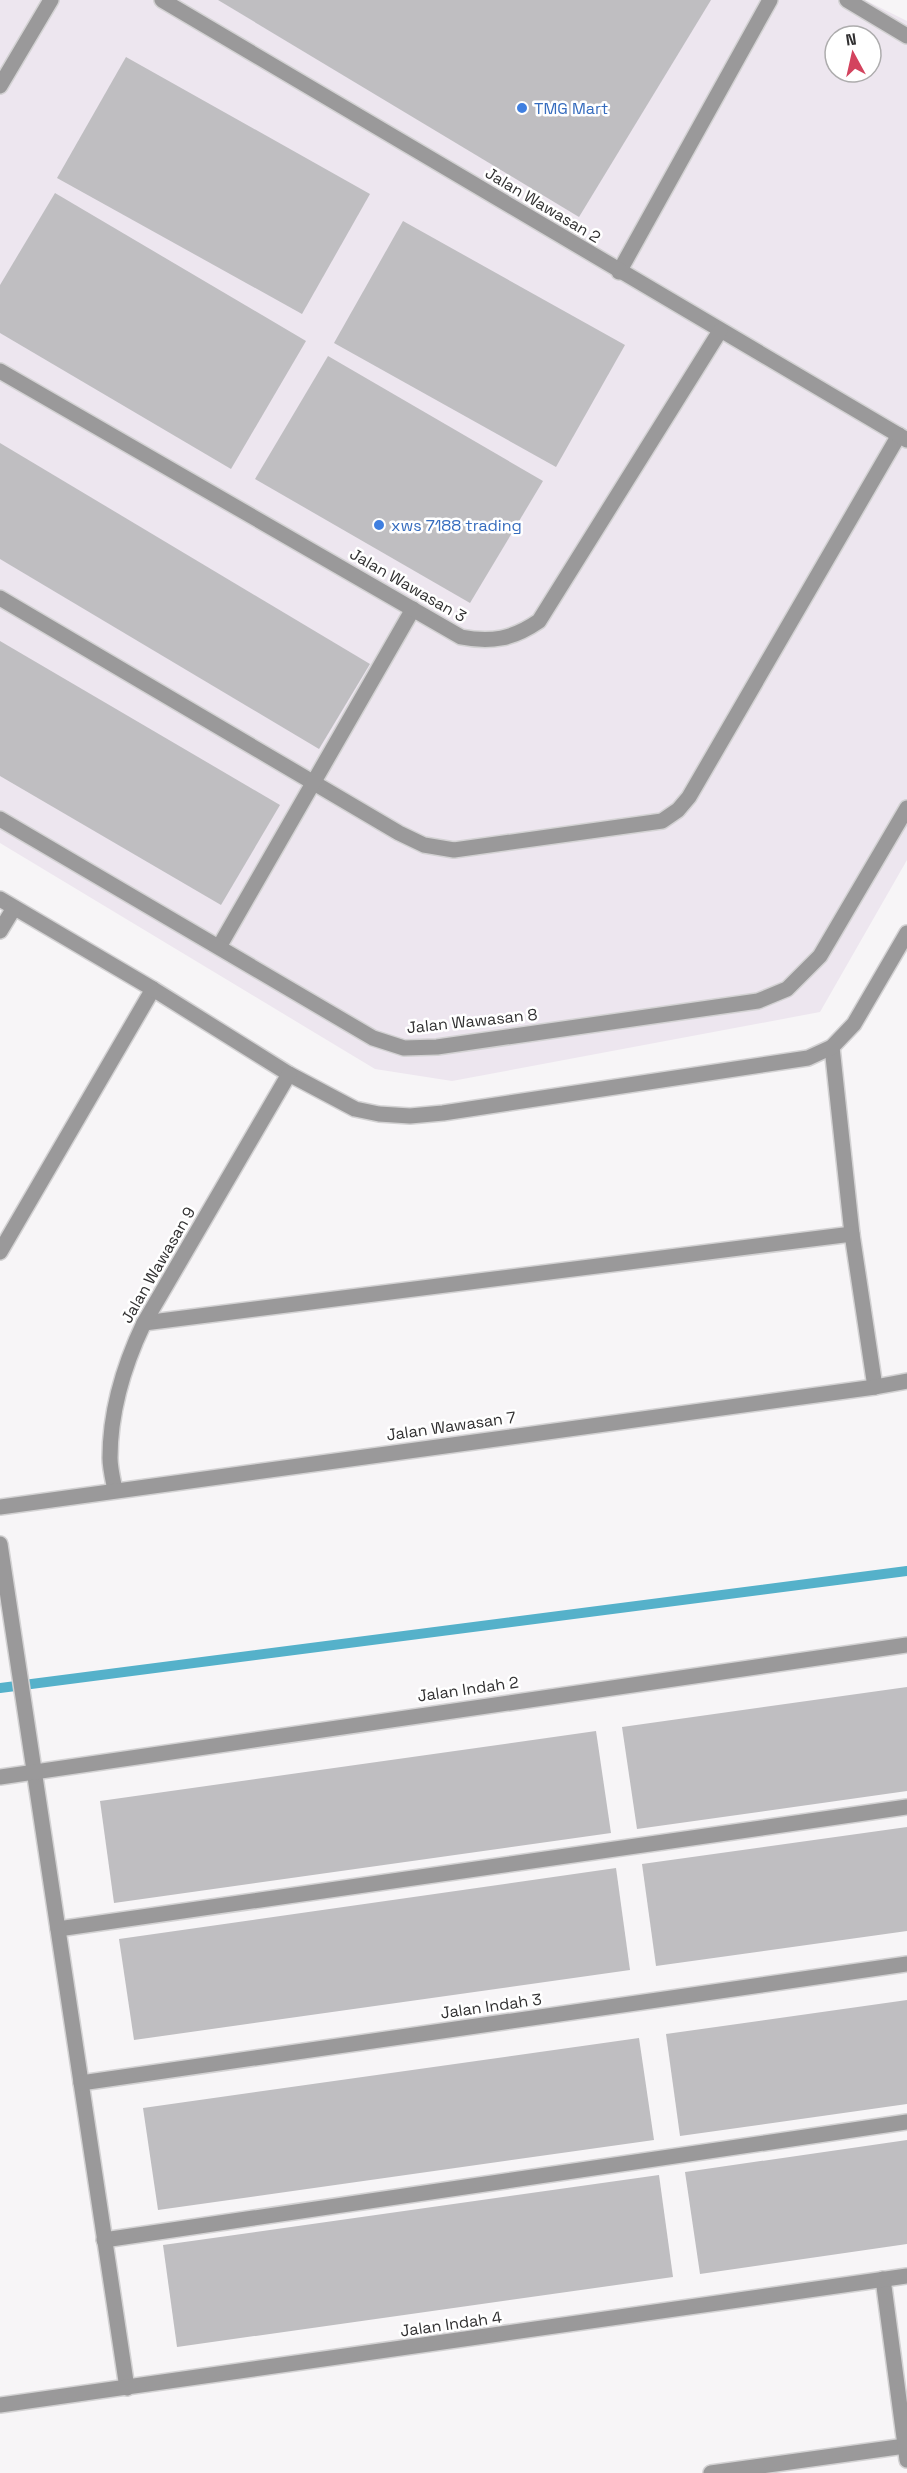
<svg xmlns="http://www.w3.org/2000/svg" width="907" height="2473" font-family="'Space Grotesk',sans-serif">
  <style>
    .built { fill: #ede6ef; fill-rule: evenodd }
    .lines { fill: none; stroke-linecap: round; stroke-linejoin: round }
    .stream { stroke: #55b1ca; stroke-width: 10 }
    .building { fill: #bfbec1 }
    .lane-casing { stroke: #d3d2d3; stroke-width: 18 }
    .street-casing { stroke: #d3d2d3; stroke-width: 18 }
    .lane { stroke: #9a999a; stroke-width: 15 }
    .street { stroke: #9a999a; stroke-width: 15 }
    .shop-dot { fill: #3f7fe0; stroke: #fff; stroke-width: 2 }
    .labels { text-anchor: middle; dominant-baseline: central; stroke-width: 5; stroke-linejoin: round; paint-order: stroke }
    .shop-label { font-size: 16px; fill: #366cbe; stroke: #fff; text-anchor: start }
    .street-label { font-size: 16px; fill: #313031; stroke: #fff }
  </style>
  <rect width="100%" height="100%" fill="#f7f5f7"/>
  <path class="built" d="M0 0H865L907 21V860L820 1012 452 1081 375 1069 0 843ZM835 36H871V72H835Z"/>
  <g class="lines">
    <polyline class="stream" points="0,1688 907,1571"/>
  </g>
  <g class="building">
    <polygon points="218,0 711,0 579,217"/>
    <polygon points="126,57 370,194 302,314 57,178"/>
    <polygon points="55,193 306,341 231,469 0,333 0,285"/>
    <polygon points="403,221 625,345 556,467 334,343"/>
    <polygon points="328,356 543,481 470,603 255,479"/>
    <polygon points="0,443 370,664 319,749 0,559"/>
    <polygon points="0,641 280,805 221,905 0,776"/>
    <polygon points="907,1687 907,1791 637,1829 622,1727"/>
    <polygon points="596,1731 611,1833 114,1903 100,1801"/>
    <polygon points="907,1827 907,1931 656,1966 642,1864"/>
    <polygon points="616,1868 630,1970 134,2040 119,1939"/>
    <polygon points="907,2000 907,2104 680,2136 666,2034"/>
    <polygon points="639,2038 654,2140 158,2210 143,2108"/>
    <polygon points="907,2140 907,2244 700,2274 685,2172"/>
    <polygon points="659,2175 673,2277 177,2347 163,2245"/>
  </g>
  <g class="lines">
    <defs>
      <g id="lane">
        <polyline points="847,0 907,36"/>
        <polyline points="619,272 770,0"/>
        <polyline points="0,598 399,833 424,845 454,850 662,821 678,810 689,797 899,435"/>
        <polyline points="219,947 413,609"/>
        <polyline points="832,1047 852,1234 875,1387"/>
        <polyline points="0,1252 153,989"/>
        <polyline points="144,1323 852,1234"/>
        <polyline points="58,1929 907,1807"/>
        <polyline points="104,2240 907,2122"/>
        <polyline points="711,2473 905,2446"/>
      </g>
      <g id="street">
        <polyline points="162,0 907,440"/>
        <polyline points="0,86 51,0"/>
        <path d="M0 371 461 637C491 643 513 639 539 621L720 331"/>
        <polyline points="0,819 373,1038 404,1048 437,1047 758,1001 787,989 820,956 907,808"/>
        <polyline points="0,899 153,989 289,1074 355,1109 379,1114 410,1116 443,1113 808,1058 832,1047 854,1024 907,933"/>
        <polyline points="0,931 14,908"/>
        <path d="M115 1490C113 1480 110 1468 110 1458 110 1411 124 1365 144 1323L289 1074"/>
        <polyline points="0,1507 875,1387 907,1381"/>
        <polyline points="0,1544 127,2388"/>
        <polyline points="0,1777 907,1645"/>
        <polyline points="81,2083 907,1964"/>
        <polyline points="883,2279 907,2460"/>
        <polyline points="0,2405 907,2276"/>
      </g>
    </defs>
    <use href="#lane" class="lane-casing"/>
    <use href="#street" class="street-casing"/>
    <use href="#lane" class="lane"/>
    <use href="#street" class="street"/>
  </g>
  <g class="shop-dot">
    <circle cx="522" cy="108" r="6"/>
    <circle cx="379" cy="525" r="6"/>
  </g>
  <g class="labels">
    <g class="shop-label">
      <text x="534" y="108">TMG Mart</text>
      <text x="391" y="525">xws 7188 trading</text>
    </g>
    <g class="street-label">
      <text transform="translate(543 205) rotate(31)">Jalan Wawasan 2</text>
      <text transform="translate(408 585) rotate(30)">Jalan Wawasan 3</text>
      <text transform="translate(472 1021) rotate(-6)">Jalan Wawasan 8</text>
      <text transform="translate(158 1265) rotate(-60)">Jalan Wawasan 9</text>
      <text transform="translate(451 1426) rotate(-8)">Jalan Wawasan 7</text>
      <text transform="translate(468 1689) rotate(-8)">Jalan Indah 2</text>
      <text transform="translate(491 2006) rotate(-8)">Jalan Indah 3</text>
      <text transform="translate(451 2324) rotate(-8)">Jalan Indah 4</text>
    </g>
  </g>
  <g transform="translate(853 54) rotate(352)"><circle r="28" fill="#ffffff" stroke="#adacad" stroke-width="1.5"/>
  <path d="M0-4.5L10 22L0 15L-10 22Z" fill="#d3435e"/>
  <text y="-9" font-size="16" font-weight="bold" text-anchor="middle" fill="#313031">N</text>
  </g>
</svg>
